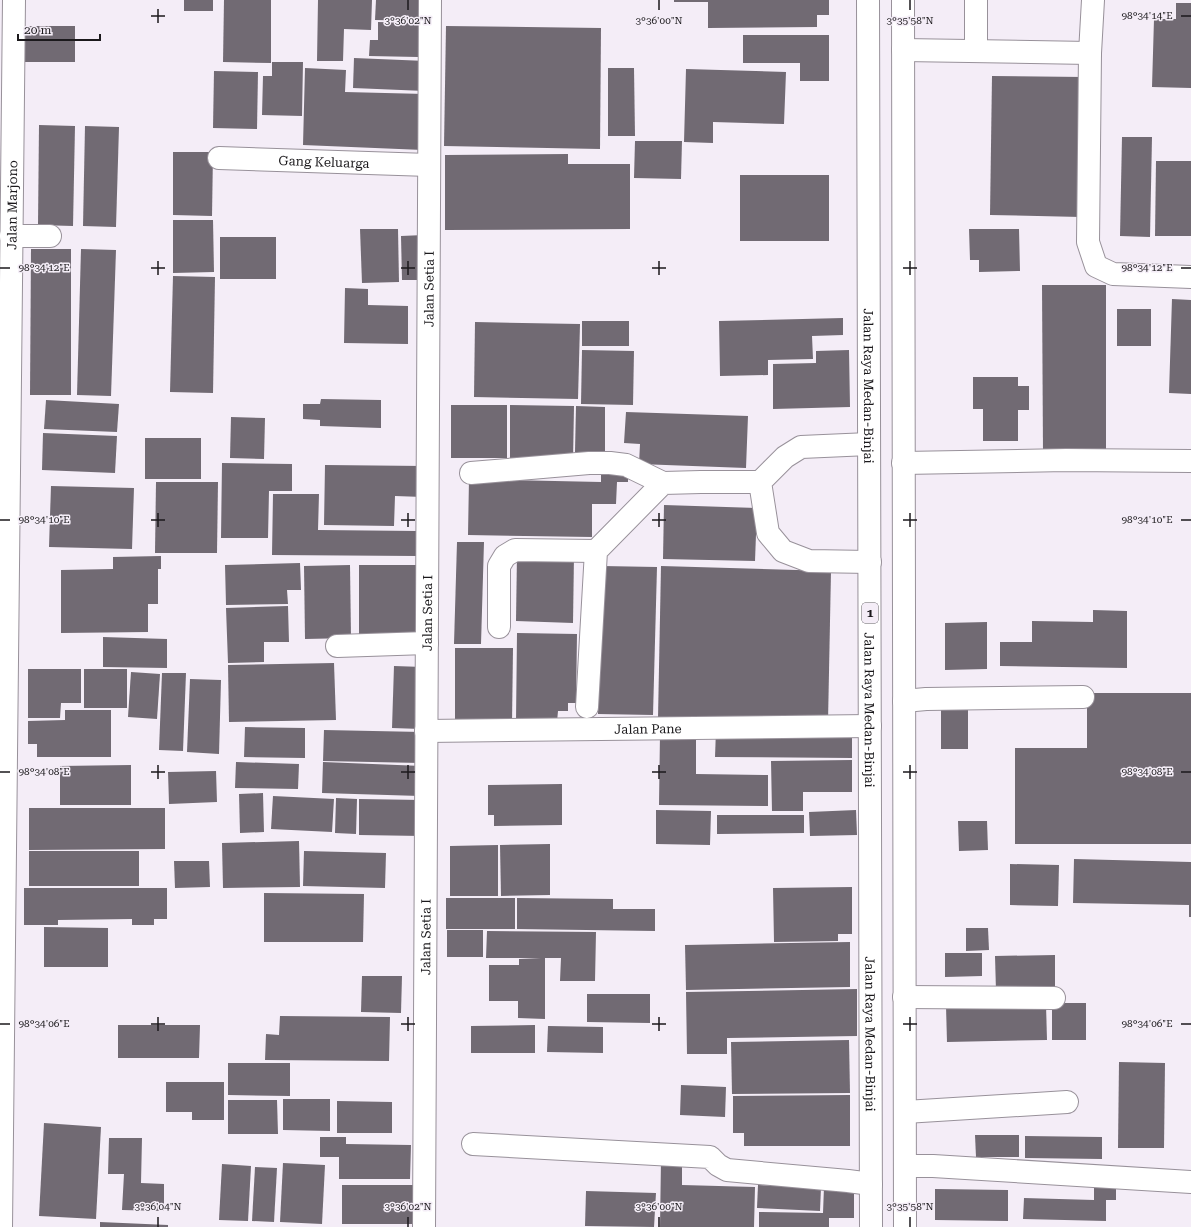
<svg xmlns="http://www.w3.org/2000/svg" width="1191" height="1227" font-family="'Roboto Serif',serif">
  <style>
    .building { fill: #716a73 }
    .lines { fill: none; stroke-linecap: round; stroke-linejoin: round }
    .minor-casing { stroke: #98919a; stroke-width: 24 }
    .highway-casing { stroke: #98919a; stroke-width: 24 }
    .minor { stroke: #fff; stroke-width: 22 }
    .highway { stroke: #fff; stroke-width: 22 }
    .ticks { fill: none; stroke: #1b191c; stroke-width: 1.5 }
    .labels { text-anchor: middle; dominant-baseline: central; stroke-width: 3; stroke-linejoin: round; paint-order: stroke }
    .shield { fill: #f4edf7; stroke: #5c595e; stroke-width: 1 }
    .shield-label { font-size: 12px; font-weight: bold; fill: #1b191c }
    .street-label { font-size: 13px; fill: #1b191c; stroke: #f4edf7 }
    .ticks-label { font-size: 10px; text-anchor: middle; fill: #1b191c; stroke: #f4edf7; stroke-width: 3; stroke-linejoin: round; paint-order: stroke }
  </style>
  <rect width="100%" height="100%" fill="#f4edf7"/>
  <g class="building">
    <rect x="184" y="0" width="29" height="11"/>
    <polygon points="224,0 271,0 271,63 223,62"/>
    <polygon points="318,0 372,0 371,30 344,29 343,61 317,61"/>
    <polygon points="376,0 423,0 423,21 375,20"/>
    <polygon points="674,0 829,0 829,15 817,15 817,27 708,28 708,2 674,2"/>
    <polygon points="1176,3 1191,3 1191,88 1152,87 1154,19 1176,19"/>
    <polygon points="378,22 419,23 418,57 369,56 370,40 378,40"/>
    <rect x="22" y="26" width="53" height="36"/>
    <polygon points="446,26 601,28 600,149 444,146"/>
    <polygon points="743,35 829,35 829,81 800,81 800,63 743,63"/>
    <polygon points="354,58 426,61 425,91 353,88"/>
    <polygon points="272,62 303,62 302,116 262,115 263,76 272,76"/>
    <polygon points="305,68 346,70 345,92 425,94 423,150 303,145"/>
    <polygon points="608,68 634,68 635,136 608,136"/>
    <polygon points="686,69 786,72 784,124 713,122 713,143 684,142"/>
    <polygon points="214,71 258,72 257,129 213,128"/>
    <polygon points="992,76 1084,77 1081,217 990,215"/>
    <polygon points="39,125 75,126 73,226 38,225"/>
    <polygon points="85,126 119,127 116,227 83,226"/>
    <polygon points="1122,137 1152,137 1150,237 1120,236"/>
    <polygon points="635,141 682,141 681,179 634,178"/>
    <polygon points="173,152 213,152 212,216 173,215"/>
    <polygon points="568,154 568,164 630,164 630,229 445,230 445,155"/>
    <polygon points="1156,161 1191,161 1191,236 1155,236"/>
    <rect x="740" y="175" width="89" height="66"/>
    <polygon points="173,220 213,220 214,272 173,273"/>
    <polygon points="360,229 398,229 399,282 362,283"/>
    <polygon points="969,229 1019,229 1020,271 979,272 979,260 970,260"/>
    <polygon points="424,235 425,280 402,280 401,236"/>
    <rect x="220" y="237" width="56" height="42"/>
    <polygon points="31,249 71,249 71,395 30,395"/>
    <polygon points="81,249 116,250 111,396 77,395"/>
    <polygon points="173,276 215,277 213,393 170,392"/>
    <polygon points="1042,285 1106,285 1106,452 1043,453"/>
    <polygon points="345,288 368,289 368,305 408,306 408,344 344,343"/>
    <polygon points="1172,299 1191,300 1191,394 1169,393"/>
    <rect x="1117" y="309" width="34" height="37"/>
    <polygon points="843,318 843,335 812,336 813,359 768,360 768,375 720,376 719,321"/>
    <rect x="582" y="321" width="47" height="25"/>
    <polygon points="475,322 580,324 578,399 474,397"/>
    <polygon points="582,350 634,351 633,405 581,404"/>
    <polygon points="849,350 850,407 773,409 773,364 816,363 816,351"/>
    <polygon points="973,377 1018,377 1018,386 1029,386 1029,410 1018,410 1018,441 983,441 983,409 973,409"/>
    <polygon points="321,399 381,400 381,428 320,426 320,420 303,419 303,404 320,404"/>
    <polygon points="46,400 119,404 117,432 44,429"/>
    <rect x="451" y="405" width="56" height="53"/>
    <polygon points="510,405 574,406 573,461 510,460"/>
    <polygon points="576,406 605,407 605,452 575,452"/>
    <polygon points="626,412 748,416 746,468 639,464 640,444 624,443"/>
    <polygon points="231,417 265,418 264,459 230,458"/>
    <polygon points="43,433 117,436 115,473 42,470"/>
    <rect x="145" y="438" width="56" height="41"/>
    <polygon points="222,463 292,464 292,491 269,491 268,538 221,538"/>
    <polygon points="325,465 424,466 423,497 395,496 394,526 324,525"/>
    <polygon points="601,468 628,468 628,482 617,482 616,504 592,504 592,537 468,535 469,479 601,482"/>
    <polygon points="156,482 218,482 217,553 155,553"/>
    <polygon points="51,486 134,488 132,549 49,547"/>
    <polygon points="273,494 319,494 318,530 417,531 417,556 272,555"/>
    <polygon points="664,505 757,508 755,561 663,559"/>
    <polygon points="457,542 484,542 481,644 454,644"/>
    <polygon points="517,554 574,555 573,623 516,621"/>
    <polygon points="161,556 161,569 158,569 158,604 148,604 148,632 61,633 61,570 113,569 113,557"/>
    <polygon points="300,563 301,590 287,590 288,604 226,605 225,565"/>
    <polygon points="350,565 351,638 305,639 304,566"/>
    <rect x="359" y="565" width="61" height="69"/>
    <polygon points="602,566 657,567 653,715 598,714"/>
    <polygon points="661,566 831,571 828,722 658,718"/>
    <polygon points="288,606 289,642 264,642 264,662 228,663 226,608"/>
    <polygon points="1093,610 1127,611 1127,668 1000,666 1000,642 1032,642 1032,621 1093,622"/>
    <polygon points="987,622 987,669 945,670 945,623"/>
    <polygon points="517,633 577,634 576,703 568,703 568,711 558,711 557,722 516,721"/>
    <polygon points="103,637 167,639 167,668 103,667"/>
    <polygon points="455,648 513,648 512,723 455,722"/>
    <polygon points="334,663 336,720 229,722 228,665"/>
    <polygon points="394,666 423,667 421,729 392,728"/>
    <polygon points="28,669 81,669 81,703 61,703 60,718 28,718"/>
    <rect x="84" y="669" width="43" height="39"/>
    <polygon points="131,672 160,674 157,719 128,717"/>
    <polygon points="162,673 186,673 183,751 159,750"/>
    <polygon points="190,679 221,680 219,754 187,752"/>
    <polygon points="1087,693 1191,693 1191,844 1015,844 1015,748 1087,748"/>
    <rect x="941" y="708" width="27" height="41"/>
    <polygon points="65,710 111,710 111,757 37,757 37,744 28,744 28,721 65,720"/>
    <polygon points="245,727 305,728 305,758 244,757"/>
    <polygon points="324,730 422,732 421,763 323,761"/>
    <polygon points="716,730 852,731 852,758 715,757"/>
    <polygon points="696,732 696,774 768,775 768,806 659,805 660,734"/>
    <polygon points="852,760 852,792 803,792 803,811 772,811 771,761"/>
    <polygon points="236,762 299,764 298,789 235,788"/>
    <polygon points="323,762 422,766 420,796 322,793"/>
    <polygon points="131,765 131,805 60,805 60,766"/>
    <polygon points="216,771 217,802 169,804 168,772"/>
    <polygon points="562,784 562,825 494,826 494,815 488,815 488,785"/>
    <polygon points="263,793 264,832 240,833 239,794"/>
    <polygon points="273,796 334,799 332,832 271,829"/>
    <polygon points="336,798 357,799 356,834 335,833"/>
    <polygon points="359,799 422,800 422,836 359,835"/>
    <polygon points="29,808 165,808 165,849 29,850"/>
    <polygon points="656,810 711,811 710,845 656,844"/>
    <polygon points="856,810 857,835 810,836 809,812"/>
    <polygon points="717,815 804,815 804,833 717,834"/>
    <polygon points="958,821 987,821 988,850 959,851"/>
    <polygon points="299,841 300,887 223,888 222,843"/>
    <polygon points="550,844 550,895 501,896 500,845"/>
    <polygon points="498,845 498,896 450,896 450,846"/>
    <rect x="29" y="851" width="110" height="35"/>
    <polygon points="304,851 386,853 385,888 303,886"/>
    <polygon points="1074,859 1191,862 1191,917 1189,917 1189,905 1073,903"/>
    <polygon points="174,861 209,861 210,887 175,888"/>
    <polygon points="1010,864 1059,865 1058,906 1010,905"/>
    <polygon points="852,887 852,934 838,934 838,941 774,942 773,888"/>
    <polygon points="24,888 167,888 167,919 154,919 154,925 132,925 132,919 58,920 58,925 24,925"/>
    <polygon points="264,893 364,894 363,942 264,942"/>
    <rect x="446" y="898" width="69" height="31"/>
    <polygon points="517,898 613,899 613,909 655,909 655,931 517,929"/>
    <polygon points="44,927 108,928 108,967 44,967"/>
    <polygon points="966,928 988,928 989,950 966,951"/>
    <rect x="447" y="930" width="36" height="27"/>
    <polygon points="487,931 596,932 595,981 560,981 561,958 545,958 545,1019 518,1018 518,1001 489,1001 489,965 519,965 519,959 541,958 486,958"/>
    <polygon points="850,942 850,987 686,990 685,945"/>
    <polygon points="945,953 982,953 982,976 945,977"/>
    <polygon points="1055,955 1055,989 996,991 995,956"/>
    <polygon points="362,976 402,976 401,1013 361,1012"/>
    <polygon points="857,989 857,1036 727,1038 727,1054 687,1054 686,992"/>
    <polygon points="587,994 650,994 650,1023 587,1022"/>
    <rect x="1052" y="1003" width="34" height="37"/>
    <polygon points="1046,1004 1047,1040 947,1042 946,1006"/>
    <polygon points="280,1016 390,1017 389,1061 265,1060 266,1034 279,1035"/>
    <polygon points="118,1025 200,1025 199,1058 118,1058"/>
    <polygon points="535,1025 535,1053 471,1053 471,1026"/>
    <polygon points="548,1026 603,1027 603,1053 547,1052"/>
    <polygon points="849,1040 850,1093 732,1094 731,1042"/>
    <polygon points="1119,1062 1165,1063 1164,1148 1118,1148"/>
    <polygon points="228,1063 290,1063 290,1096 228,1095"/>
    <polygon points="166,1082 224,1082 224,1120 192,1120 192,1112 166,1112"/>
    <polygon points="681,1085 726,1087 725,1117 680,1115"/>
    <polygon points="850,1095 850,1146 744,1146 744,1133 733,1133 733,1096"/>
    <polygon points="283,1099 330,1099 330,1131 283,1130"/>
    <polygon points="228,1100 277,1100 278,1134 228,1134"/>
    <polygon points="337,1101 392,1102 392,1133 337,1133"/>
    <polygon points="44,1123 101,1127 96,1219 39,1216"/>
    <polygon points="975,1135 1019,1135 1019,1157 976,1157"/>
    <polygon points="1025,1136 1102,1137 1102,1159 1025,1158"/>
    <polygon points="320,1137 346,1137 346,1144 411,1145 410,1179 339,1179 339,1157 320,1157"/>
    <polygon points="109,1138 142,1138 141,1183 164,1184 164,1211 122,1210 124,1174 108,1174"/>
    <polygon points="661,1159 682,1159 682,1185 755,1187 754,1227 660,1227"/>
    <polygon points="283,1163 325,1165 322,1224 280,1222"/>
    <polygon points="222,1164 251,1166 248,1221 219,1220"/>
    <polygon points="255,1167 277,1168 274,1222 252,1221"/>
    <polygon points="1094,1183 1116,1183 1116,1200 1106,1200 1106,1221 1023,1219 1024,1198 1094,1200"/>
    <rect x="342" y="1185" width="73" height="39"/>
    <polygon points="758,1185 821,1187 820,1211 757,1208"/>
    <polygon points="824,1187 854,1187 854,1218 829,1218 829,1227 759,1227 759,1212 823,1213"/>
    <polygon points="935,1189 1008,1190 1008,1221 935,1220"/>
    <polygon points="586,1191 656,1193 654,1227 585,1226"/>
    <polygon points="100,1222 168,1225 168,1227 100,1227"/>
  </g>
  <g class="lines">
    <defs>
      <g id="minor">
        <polyline points="976,0 976,51"/>
        <polyline points="1093,0 1090,53 1088,242 1096,266 1113,274 1191,277"/>
        <polyline points="903,50 1090,53"/>
        <path id="s1" d="M219 158 429 165"/>
        <polyline points="11,236 50,236"/>
        <polyline points="869,444 801,447 785,457 760,482 768,533 783,551 809,561 870,562"/>
        <polyline points="903,463 1066,460 1191,461"/>
        <polyline points="471,473 589,463 610,463 626,465 663,483"/>
        <polyline points="499,627 499,566 505,556 515,550 596,551"/>
        <polyline points="337,646 427,643"/>
        <polyline points="904,701 926,699 1083,697"/>
        <polyline points="587,707 596,551 663,483 701,482 760,482"/>
        <path id="s2" d="M426 731 870 726"/>
        <polyline points="904,997 1054,998"/>
        <polyline points="905,1112 1067,1102"/>
        <polyline points="473,1144 710,1157 718,1165 727,1170 848,1181 871,1184"/>
        <polyline points="905,1166 933,1166 1191,1182"/>
        <path id="s3" d="M1 1227 14 0"/>
        <path id="s4" d="M424 1227 430 0"/>
      </g>
      <g id="highway">
        <path id="s5" d="M868 0 871 1227"/>
        <polyline points="903,0 905,1227"/>
      </g>
    </defs>
    <use href="#minor" class="minor-casing"/>
    <use href="#highway" class="highway-casing"/>
    <use href="#minor" class="minor"/>
    <use href="#highway" class="highway"/>
  </g>
  <path class="ticks" d="M408 0V10M659 0V10M910 0V10M158 9V23M151 16H165M1181 16H1191M158 261V275M408 261V275M659 261V275M910 261V275M0 268H10M151 268H165M401 268H415M652 268H666M903 268H917M1181 268H1191M158 513V527M408 513V527M659 513V527M910 513V527M0 520H10M151 520H165M401 520H415M652 520H666M903 520H917M1181 520H1191M158 765V779M408 765V779M659 765V779M910 765V779M0 772H10M151 772H165M401 772H415M652 772H666M903 772H917M1181 772H1191M158 1017V1031M408 1017V1031M659 1017V1031M910 1017V1031M0 1024H10M151 1024H165M401 1024H415M652 1024H666M903 1024H917M1181 1024H1191M158 1217V1227M408 1217V1227M659 1217V1227M910 1217V1227"/>
  <g class="labels">
    <rect class="shield" x="862" y="603" width="16" height="20" rx="3"/>
    <g class="shield-label">
      <text x="870" y="613">1</text>
    </g>
    <g class="street-label">
      <text stroke="none"><textPath href="#s1" startOffset="105">Gang Keluarga</textPath></text>
      <text stroke="none"><textPath href="#s3" startOffset="1022">Jalan Marjono</textPath></text>
      <text stroke="none"><textPath href="#s4" startOffset="938">Jalan Setia I</textPath></text>
      <text stroke="none"><textPath href="#s5" startOffset="386">Jalan Raya Medan-Binjai</textPath></text>
      <text stroke="none"><textPath href="#s4" startOffset="614">Jalan Setia I</textPath></text>
      <text stroke="none"><textPath href="#s5" startOffset="710">Jalan Raya Medan-Binjai</textPath></text>
      <text stroke="none"><textPath href="#s2" startOffset="222">Jalan Pane</textPath></text>
      <text stroke="none"><textPath href="#s4" startOffset="290">Jalan Setia I</textPath></text>
      <text stroke="none"><textPath href="#s5" startOffset="1034">Jalan Raya Medan-Binjai</textPath></text>
    </g>
  </g>
  <g class="ticks-label">
    <text x="1147" y="19">98°34'14"E</text>
    <text x="408" y="24">3°36'02"N</text>
    <text x="659" y="24">3°36'00"N</text>
    <text x="910" y="24">3°35'58"N</text>
    <text x="1147" y="271">98°34'12"E</text>
    <text x="44" y="271">98°34'12"E</text>
    <text x="1147" y="523">98°34'10"E</text>
    <text x="44" y="523">98°34'10"E</text>
    <text x="1147" y="775">98°34'08"E</text>
    <text x="44" y="775">98°34'08"E</text>
    <text x="1147" y="1027">98°34'06"E</text>
    <text x="44" y="1027">98°34'06"E</text>
    <text x="158" y="1210">3°36'04"N</text>
    <text x="408" y="1210">3°36'02"N</text>
    <text x="659" y="1210">3°36'00"N</text>
    <text x="910" y="1210">3°35'58"N</text>
  </g>
  <path d="M18 34v6h82v-6" fill="none" stroke="#1b191c" stroke-width="2"/>
  <text x="24" y="34" font-size="12" fill="#1b191c" stroke="#f4edf7" stroke-width="3" paint-order="stroke">20 m</text>
</svg>
